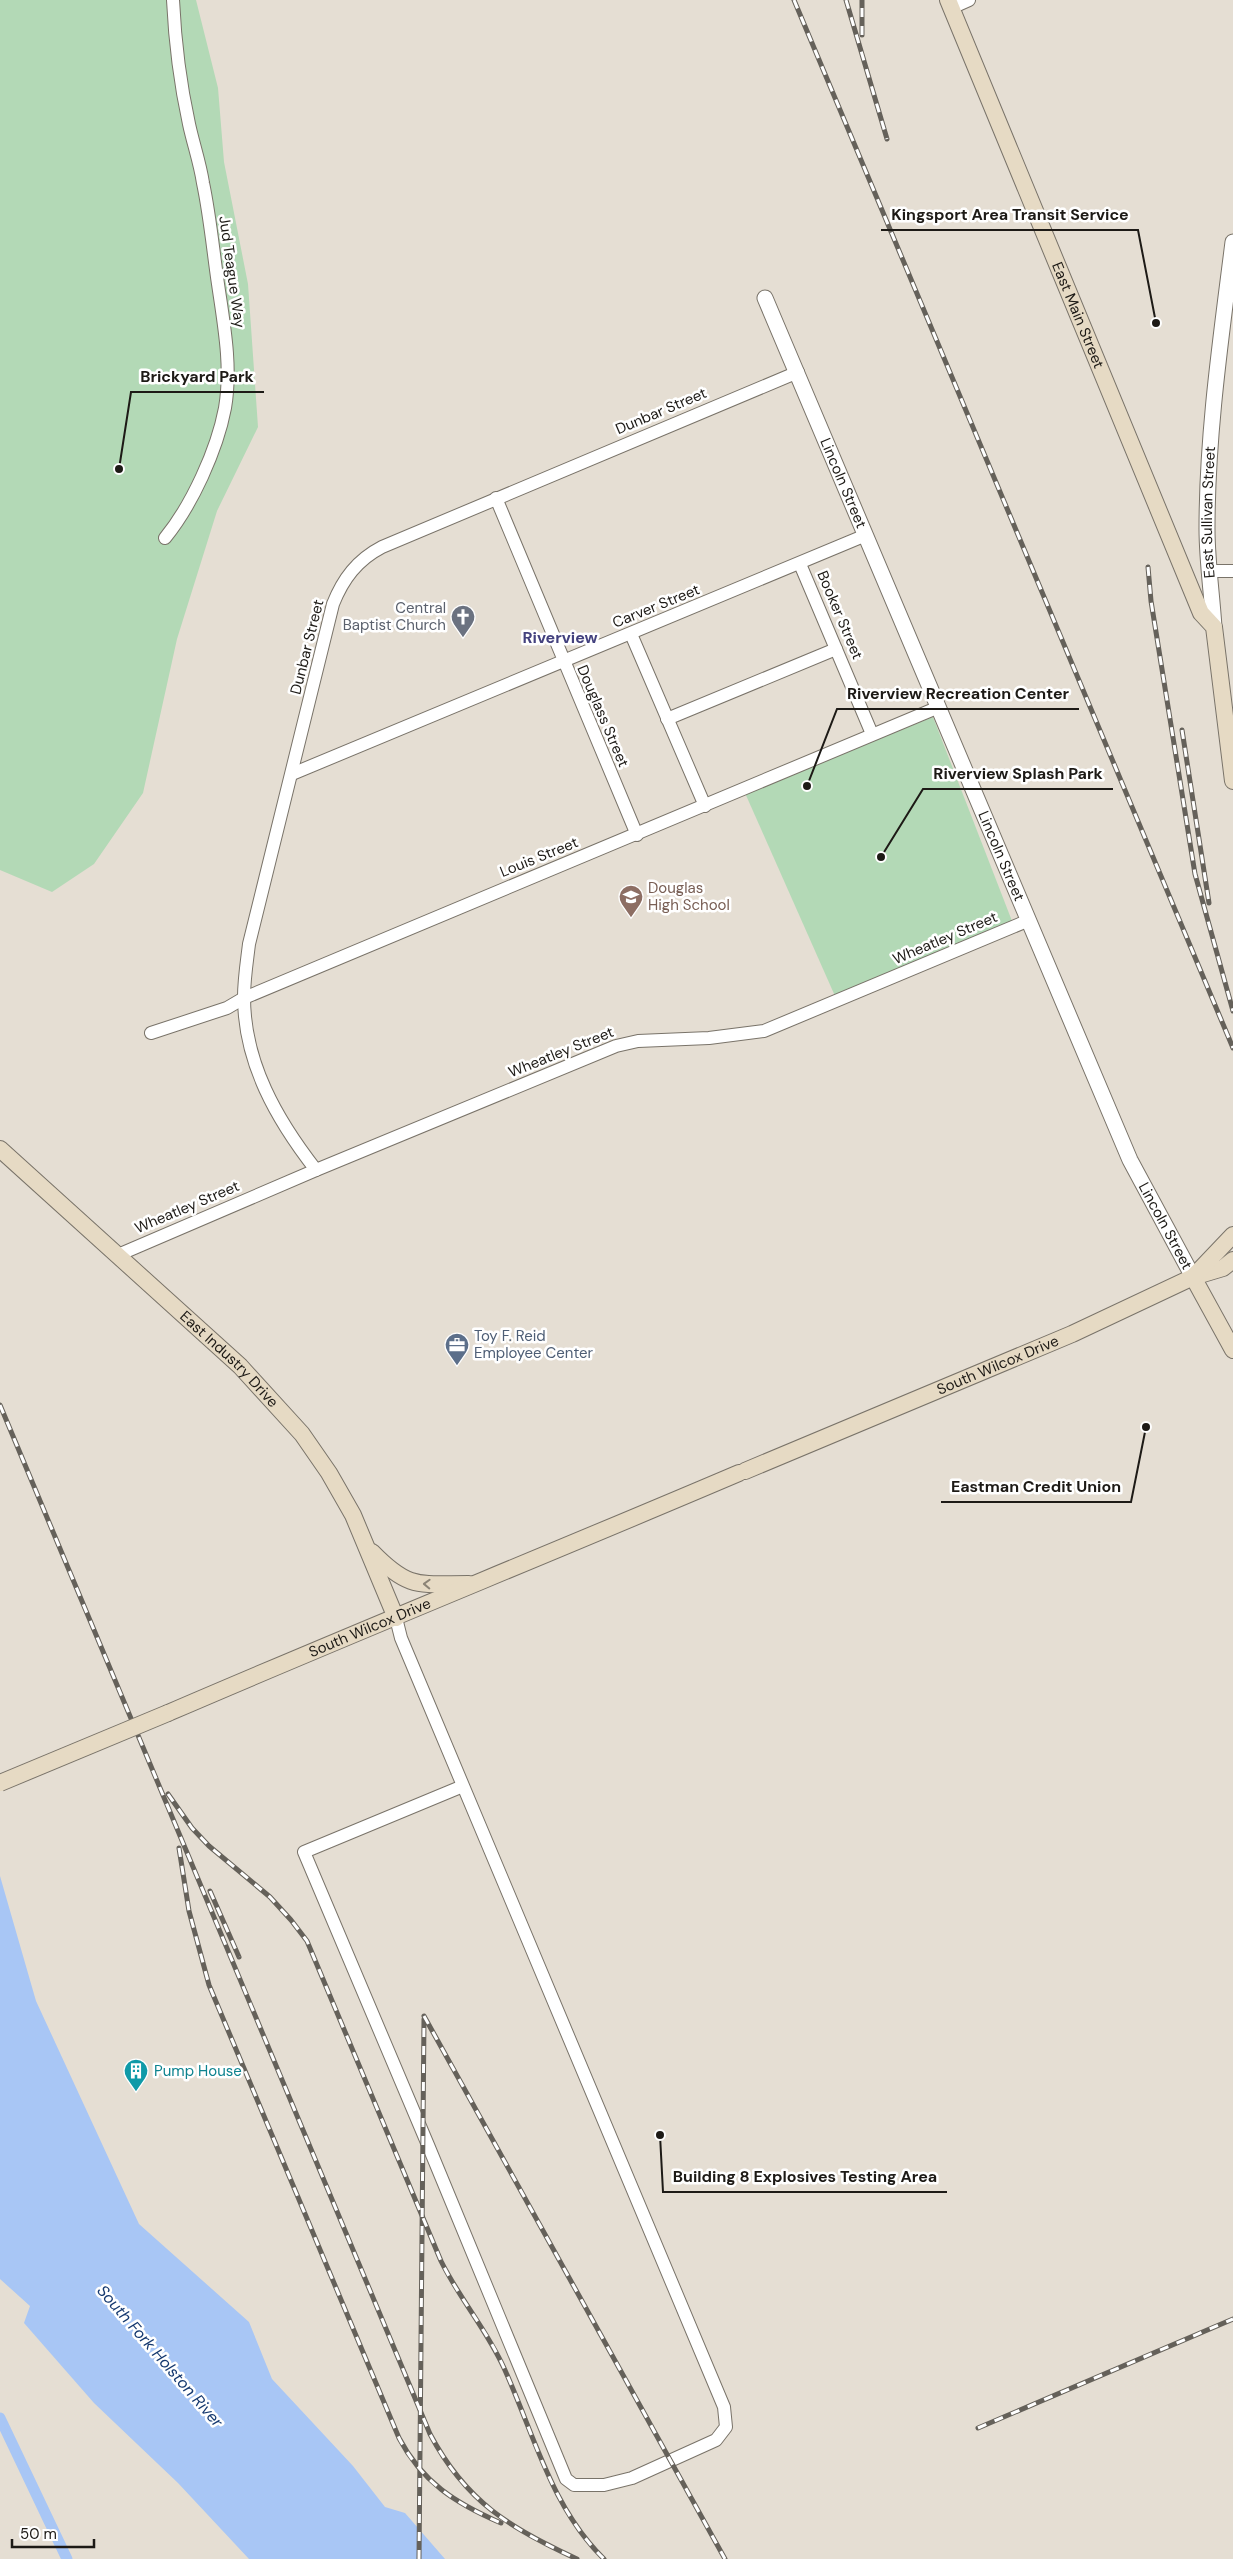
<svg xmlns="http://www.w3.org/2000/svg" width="1233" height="2559" font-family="'DM Sans',sans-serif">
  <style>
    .green { fill: #b3d9b6 }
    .water { fill: #a8c6f5 }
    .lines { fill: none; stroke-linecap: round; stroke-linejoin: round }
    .canal { stroke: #a8c6f5; stroke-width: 11 }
    .minor-casing { stroke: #797369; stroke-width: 14 }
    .tertiary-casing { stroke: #797369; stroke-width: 17 }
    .secondary-casing { stroke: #797369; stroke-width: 18 }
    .minor { stroke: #fff; stroke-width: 12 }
    .tertiary { stroke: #fff; stroke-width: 15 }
    .secondary { stroke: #e6dac4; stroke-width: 16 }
    .rail-casing { stroke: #65615a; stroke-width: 5 }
    .rail { stroke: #fff; stroke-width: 3; stroke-dasharray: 9; stroke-linecap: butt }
    .secondary-bridge-casing { stroke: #797369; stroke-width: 18; stroke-linecap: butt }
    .secondary-bridge { stroke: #e6dac4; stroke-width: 16 }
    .oneway { stroke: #8c8476 }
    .labels { text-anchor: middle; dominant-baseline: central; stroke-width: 5; stroke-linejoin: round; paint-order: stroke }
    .street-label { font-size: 15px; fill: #1d1a16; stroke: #fff }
    .worship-label { font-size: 15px; fill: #5b616d; stroke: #fff; text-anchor: end }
    .education-label { font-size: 15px; fill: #785e54; stroke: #fff; text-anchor: start }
    .service-label { font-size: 15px; fill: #4e5e75; stroke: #fff; text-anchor: start }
    .culture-label { font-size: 15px; fill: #0d838f; stroke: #fff; text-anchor: start }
    .neighbourhood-label { font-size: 16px; font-weight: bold; fill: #43417e; stroke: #fff }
    .water-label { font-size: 16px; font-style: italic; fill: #153970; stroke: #fff }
    .leader { fill: none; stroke: #1d1a16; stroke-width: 2 }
    .callout-dot { fill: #1d1a16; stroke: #fff; stroke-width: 2 }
    .callout-label { font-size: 16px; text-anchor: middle; font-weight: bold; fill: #1d1a16; stroke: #fff; stroke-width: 5; stroke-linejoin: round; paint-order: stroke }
  </style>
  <rect width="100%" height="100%" fill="#e5ded3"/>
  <g class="green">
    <polygon points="0,0 196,0 218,88 224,162 248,284 258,427 217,511 177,639 143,793 94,864 52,892 0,870"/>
    <polygon points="933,717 1012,921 835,996 745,793"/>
  </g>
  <polygon class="water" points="0,1876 36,2001 139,2224 249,2322 272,2379 353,2466 385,2507 405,2513 445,2559 249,2559 178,2483 94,2403 24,2323 30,2306 0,2279"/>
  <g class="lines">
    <polyline class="canal" points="0,2418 67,2559"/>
    <defs>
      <g id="minor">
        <polyline points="951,8 969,0"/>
        <polyline points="496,498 637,835"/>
        <path d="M165 538C192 505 217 450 225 408 232 367 224 325 218 284 213 250 210 216 203 183 200 163 193 143 189 124 180 83 175 42 173 0"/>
        <polyline points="800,564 872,734"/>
        <polyline points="1210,571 1233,571"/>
        <polyline points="631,634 705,806"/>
        <polyline points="667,719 836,649"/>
        <polyline points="292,774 866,535"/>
        <polyline points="151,1033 227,1008 244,998 939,707"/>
        <path d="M316 1170C277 1120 244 1063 244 997 244 979 247 961 249 944L333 604C343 579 357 560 382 547L798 372"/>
        <polyline points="118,1255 316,1170 616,1046 638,1041 709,1038 764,1031 1027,921"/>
        <polyline points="396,1618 401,1638 724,2407 726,2427 716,2440 632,2478 604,2485 574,2485 566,2479 428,2145 304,1852 463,1786"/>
      </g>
      <g id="tertiary">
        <path id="s1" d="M765 298 1130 1160 1193 1277"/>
        <path id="s2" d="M1214 627C1212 595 1207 561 1207 529 1207 433 1221 338 1233 242"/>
      </g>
      <g id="secondary">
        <path id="s3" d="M948 0 1201 613 1214 627 1233 781"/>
        <path id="s4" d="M0 1149 240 1366 302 1434 329 1473 353 1515 396 1618"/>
        <polyline points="1193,1277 1233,1350"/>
        <polyline points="1193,1277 1223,1268 1233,1260"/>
        <path id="s5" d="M745 1471 1072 1334 1193 1277 1233 1235"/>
        <path d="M372 1552C409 1590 419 1584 469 1584"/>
        <path id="s6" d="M168 1713C358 1631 549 1554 739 1473"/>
      </g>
    </defs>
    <use href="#minor" class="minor-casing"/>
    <use href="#tertiary" class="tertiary-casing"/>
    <use href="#secondary" class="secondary-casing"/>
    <use href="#minor" class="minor"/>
    <use href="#tertiary" class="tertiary"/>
    <use href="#secondary" class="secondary"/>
    <defs>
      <g id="rail">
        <polyline points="794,0 1233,1048"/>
        <polyline points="846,0 887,139"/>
        <polyline points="862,35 862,0"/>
        <polyline points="1148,567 1151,601 1195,874 1233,1011"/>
        <polyline points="1182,730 1209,903"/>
        <path d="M0 1405 430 2434C466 2502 510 2528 577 2559"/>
        <path d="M168 1794 192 1828 209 1846 270 1897 291 1920 307 1941 441 2261C459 2298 487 2330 504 2368 534 2434 551 2507 604 2559"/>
        <path d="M179 1848 189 1911 209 1985 399 2438C422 2482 455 2503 501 2523"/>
        <polyline points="210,1891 239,1957"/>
        <polyline points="424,2016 725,2559"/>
        <polyline points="978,2428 1233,2319"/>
        <polyline points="419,2559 424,2019"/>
      </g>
    </defs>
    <use href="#rail" class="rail-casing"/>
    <use href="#rail" class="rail"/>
    <defs>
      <polyline id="secondary-bridge" points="0,1783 168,1713"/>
    </defs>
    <use href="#secondary-bridge" class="secondary-bridge-casing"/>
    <use href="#secondary-bridge" class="secondary-bridge"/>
  </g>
  <defs><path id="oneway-chevron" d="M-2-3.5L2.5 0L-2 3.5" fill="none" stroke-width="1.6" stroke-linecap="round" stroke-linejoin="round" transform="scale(1.25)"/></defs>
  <use class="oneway" href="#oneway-chevron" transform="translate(427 1584) rotate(-178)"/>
  <defs>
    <symbol id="church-pin" viewBox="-11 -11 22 30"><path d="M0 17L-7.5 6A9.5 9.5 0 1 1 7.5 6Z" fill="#6b7280" stroke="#fff"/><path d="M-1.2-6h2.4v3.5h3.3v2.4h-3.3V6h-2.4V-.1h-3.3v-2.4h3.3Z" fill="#fff"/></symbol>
    <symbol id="school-pin" viewBox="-11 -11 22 30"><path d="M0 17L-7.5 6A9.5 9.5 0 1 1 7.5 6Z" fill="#8d6e63" stroke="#fff"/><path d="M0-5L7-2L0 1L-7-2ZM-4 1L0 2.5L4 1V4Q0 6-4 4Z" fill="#fff"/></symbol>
    <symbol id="office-pin" viewBox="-11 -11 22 30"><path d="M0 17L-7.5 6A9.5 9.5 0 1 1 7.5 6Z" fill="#5c6f8a" stroke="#fff"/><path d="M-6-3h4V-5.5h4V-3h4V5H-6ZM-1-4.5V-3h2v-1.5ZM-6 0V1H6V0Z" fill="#fff"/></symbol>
    <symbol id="building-pin" viewBox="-11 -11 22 30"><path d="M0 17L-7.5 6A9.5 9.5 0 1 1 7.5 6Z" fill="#0f9aa8" stroke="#fff"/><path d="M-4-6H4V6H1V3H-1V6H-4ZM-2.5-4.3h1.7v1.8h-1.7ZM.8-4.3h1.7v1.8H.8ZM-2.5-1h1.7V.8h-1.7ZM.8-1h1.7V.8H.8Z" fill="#fff"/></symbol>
  </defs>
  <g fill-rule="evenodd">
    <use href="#church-pin" x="449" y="603" width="28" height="38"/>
    <use href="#school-pin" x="617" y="883" width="28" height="38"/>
    <use href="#office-pin" x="443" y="1331" width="28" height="38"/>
    <use href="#building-pin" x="122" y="2057" width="28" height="38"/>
  </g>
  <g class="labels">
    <g class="street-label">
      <text transform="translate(232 272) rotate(82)">Jud Teague Way</text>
      <text stroke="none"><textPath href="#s3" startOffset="341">East Main Street</textPath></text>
      <text transform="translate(661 411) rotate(-23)">Dunbar Street</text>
      <text stroke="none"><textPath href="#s1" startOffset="201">Lincoln Street</textPath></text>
      <text stroke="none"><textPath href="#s2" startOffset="115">East Sullivan Street</textPath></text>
      <text transform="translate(656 606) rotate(-22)">Carver Street</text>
      <text transform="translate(840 615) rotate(67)">Booker Street</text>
      <text transform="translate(307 647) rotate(-76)">Dunbar Street</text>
      <text transform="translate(603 716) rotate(67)">Douglass Street</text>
      <text stroke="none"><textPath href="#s1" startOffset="606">Lincoln Street</textPath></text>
      <text transform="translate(539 857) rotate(-22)">Louis Street</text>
      <text transform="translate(945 938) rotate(-23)">Wheatley Street</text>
      <text transform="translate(561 1052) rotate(-22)">Wheatley Street</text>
      <text transform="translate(187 1207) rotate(-23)">Wheatley Street</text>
      <text stroke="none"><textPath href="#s1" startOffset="1011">Lincoln Street</textPath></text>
      <text stroke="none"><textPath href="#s4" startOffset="311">East Industry Drive</textPath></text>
      <text stroke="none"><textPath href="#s5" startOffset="274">South Wilcox Drive</textPath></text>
      <text stroke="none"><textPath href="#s6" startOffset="219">South Wilcox Drive</textPath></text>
    </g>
    <g class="worship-label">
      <text x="446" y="608">Central<tspan x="446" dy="17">Baptist Church</tspan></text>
    </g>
    <g class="education-label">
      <text x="648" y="888">Douglas<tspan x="648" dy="17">High School</tspan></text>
    </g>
    <g class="service-label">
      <text x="474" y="1336">Toy F. Reid<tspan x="474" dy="17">Employee Center</tspan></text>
    </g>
    <g class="culture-label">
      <text x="154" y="2071">Pump House</text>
    </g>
    <g class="neighbourhood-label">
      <text x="560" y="637">Riverview</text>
    </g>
    <g class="water-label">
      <text transform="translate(160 2356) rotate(49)">South Fork Holston River</text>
    </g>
  </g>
  <path class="leader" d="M1156 323L1138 230H881M119 469L131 392H264M807 786L837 709H1079M881 857L923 789H1113M1146 1427L1131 1502H941M660 2135L663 2192H947"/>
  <g class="callout-dot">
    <circle cx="1156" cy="323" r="5"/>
    <circle cx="119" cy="469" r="5"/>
    <circle cx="807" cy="786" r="5"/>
    <circle cx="881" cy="857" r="5"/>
    <circle cx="1146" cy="1427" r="5"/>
    <circle cx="660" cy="2135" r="5"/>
  </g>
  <g class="callout-label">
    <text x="1010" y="220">Kingsport Area Transit Service</text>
    <text x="197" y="382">Brickyard Park</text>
    <text x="958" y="699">Riverview Recreation Center</text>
    <text x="1018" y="779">Riverview Splash Park</text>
    <text x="1036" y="1492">Eastman Credit Union</text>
    <text x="805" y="2182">Building 8 Explosives Testing Area</text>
  </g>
  <path d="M12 2539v8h82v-8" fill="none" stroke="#1d1a16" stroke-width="2.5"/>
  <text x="20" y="2539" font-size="15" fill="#1d1a16" stroke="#ffffff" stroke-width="4" paint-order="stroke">50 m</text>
</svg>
